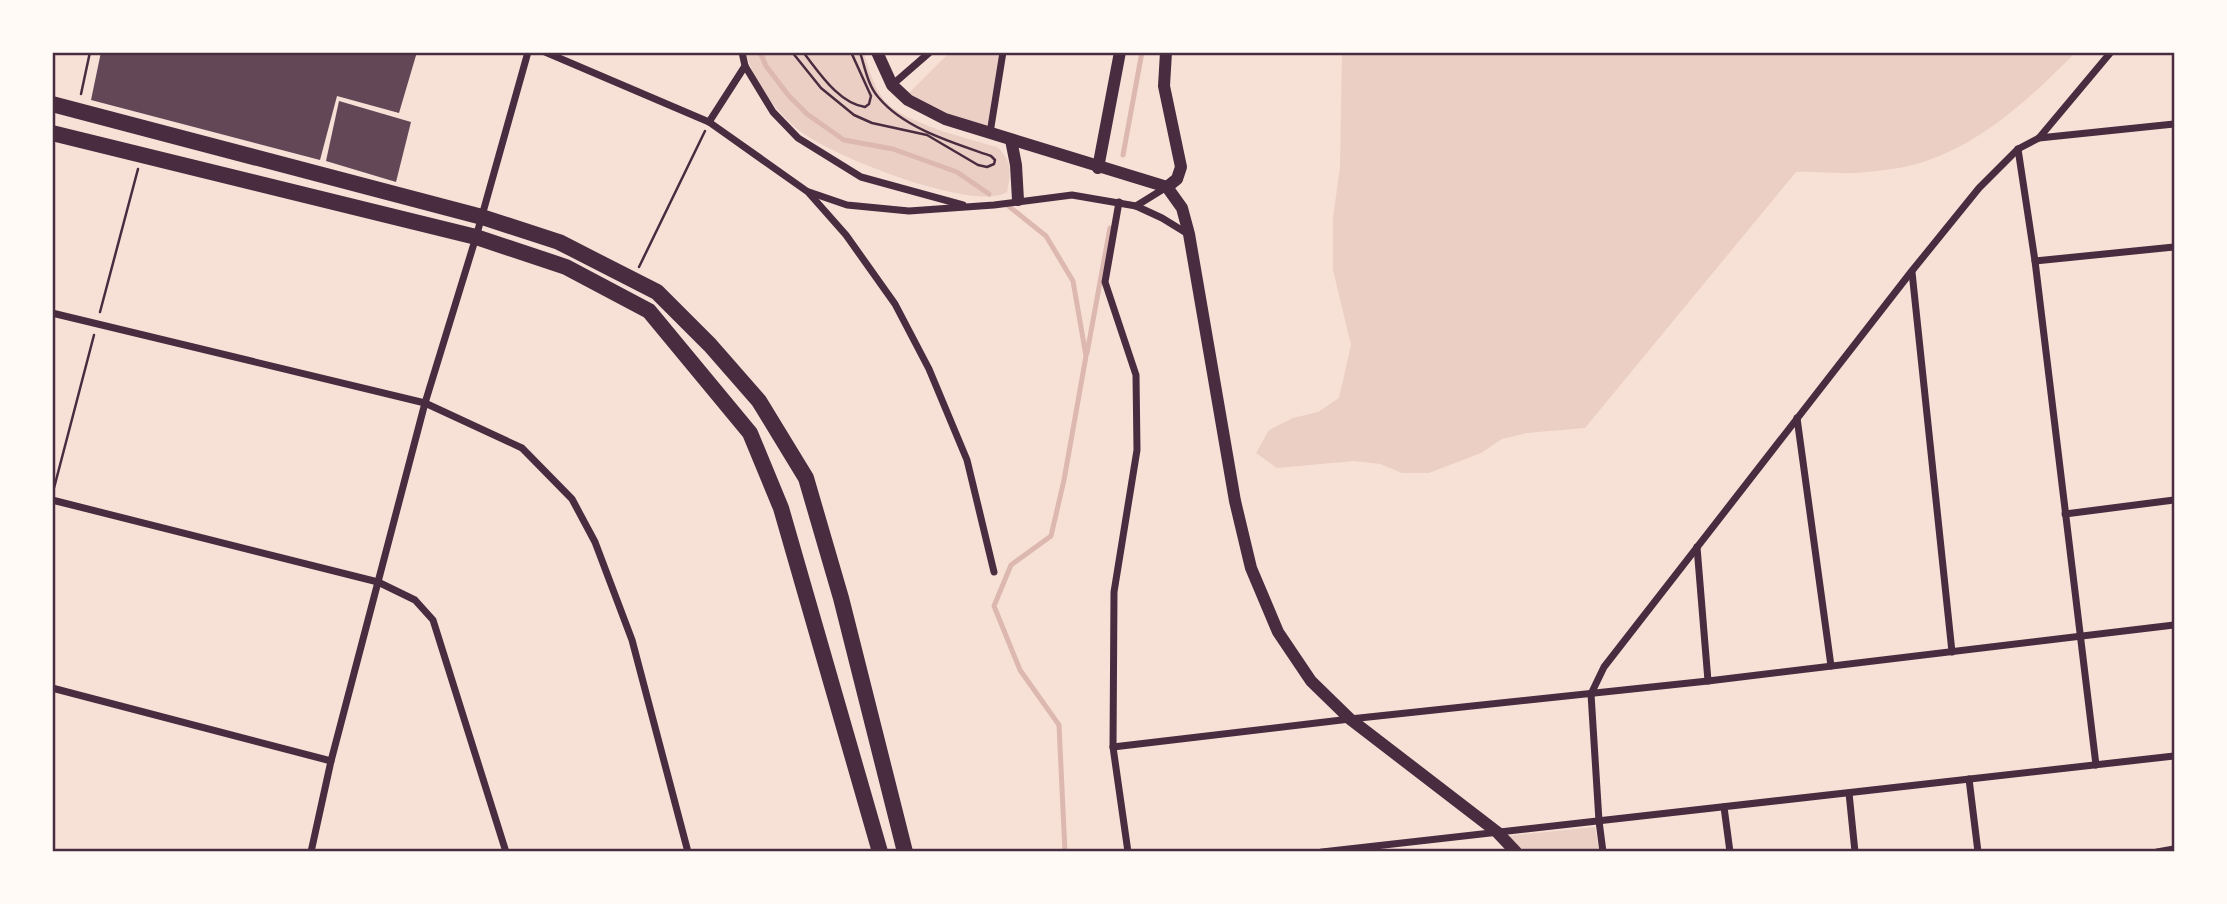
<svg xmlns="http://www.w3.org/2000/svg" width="2227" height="904" font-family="Karla,sans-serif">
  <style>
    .green { fill: #ebcfc5 }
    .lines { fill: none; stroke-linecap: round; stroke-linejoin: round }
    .stream { stroke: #dcb8b0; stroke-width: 5 }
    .building { fill: #644757 }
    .path { stroke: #4a2c40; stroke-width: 2.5 }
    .minor { stroke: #4a2c40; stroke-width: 7 }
    .tertiary { stroke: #4a2c40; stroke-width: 12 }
    .primary { stroke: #4a2c40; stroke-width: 16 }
    .neatline { fill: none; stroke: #4a2c40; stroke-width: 2.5 }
  </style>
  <rect width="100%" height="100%" fill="#f7e1d7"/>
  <g class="green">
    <path d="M746 53H864C869 70 876 94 890 106 914 125 968 139 997 147 1013 162 1011 172 1007 192 974 213 825 154 796 128 775 110 752 79 746 53Z"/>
    <polygon points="949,53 999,53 988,126 933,109 907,95"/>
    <path d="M1342 53V52L2075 53C2034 94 1990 137 1934 158 1913 167 1889 170 1866 172 1843 175 1819 171 1796 172L1585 428 1527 433 1502 439 1481 453 1429 473H1402L1380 464 1354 461 1277 468 1256 453 1269 430 1293 418 1318 412 1339 398 1351 345 1333 270V218L1340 167Z"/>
    <polygon points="1595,827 1599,851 1523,851 1507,836"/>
  </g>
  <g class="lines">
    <g class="stream">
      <polyline points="760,52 766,66 789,96 807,114 844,140 893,149 957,172 989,194"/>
      <polyline points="1123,155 1142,52"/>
      <polyline points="1006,204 1046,236 1073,281 1086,356 1064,480 1051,536 1011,565 994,606 1020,670 1059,725 1065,852"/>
      <polyline points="1087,353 1110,228"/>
    </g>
  </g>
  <g class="building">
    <polygon points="101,52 417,52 399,113 337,96 320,160 91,100"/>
    <polygon points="339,101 411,122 396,182 326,161"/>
  </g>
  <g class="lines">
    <g class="path">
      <path d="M792 52 821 88 854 115 872 123 927 135 978 165 987 167 994 164 995 160 991 156C954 143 905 129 879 98 868 86 865 68 860 52"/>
      <path d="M803 52C819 72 838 103 865 107L869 104 871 96 851 52"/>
      <polyline points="81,94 90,52"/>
      <polyline points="639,267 705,131"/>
      <polyline points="100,312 138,169"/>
      <polyline points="54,488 94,335"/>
    </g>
    <g class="minor">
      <polyline points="545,52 709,122 808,192 846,235 895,304 929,369 967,460 994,572"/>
      <polyline points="742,52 745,66 773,112 798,138 861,177 963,205"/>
      <polyline points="892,85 930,52"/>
      <polyline points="709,122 745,66"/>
      <polyline points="990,133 1003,52"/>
      <polyline points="2039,138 2174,124"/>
      <polyline points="2018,149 2035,261 2096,765"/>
      <polyline points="809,192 847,205 909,211 994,205 1072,195 1136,206 1162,218 1188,234"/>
      <polyline points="1119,202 1105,282 1136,375 1137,450 1114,592 1113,747 1128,852"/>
      <polyline points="1136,206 1165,188"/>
      <polyline points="2035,261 2174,247"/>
      <polyline points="1912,272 1952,652"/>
      <polyline points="52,313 425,403 522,448 572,499 595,542 632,640 688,852"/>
      <polyline points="1797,418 1831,666"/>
      <polyline points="52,500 378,582 415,600 433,620 506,852"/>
      <polyline points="2065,514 2174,500"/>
      <polyline points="1697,547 1708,681"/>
      <polyline points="52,688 331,761"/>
      <polyline points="1113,747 1350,719 1708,681 2174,625"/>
      <polyline points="1969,779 1978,852"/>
      <polyline points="1849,793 1855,852"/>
      <polyline points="1724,807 1730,852"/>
      <polyline points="311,852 331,761 425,403 476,237 528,52"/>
      <polyline points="1322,852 2174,756"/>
      <polyline points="1603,852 1599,821 1591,694 1604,667 1911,272 1979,188 2018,149 2039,138 2111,52"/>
      <polyline points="2157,852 2174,849"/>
    </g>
    <g class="tertiary">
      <polyline points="877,52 892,85 908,100 945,119 1167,187"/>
      <polyline points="1166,52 1164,86 1181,167 1177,179 1167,187"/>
      <polyline points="1011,140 1016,165 1018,200"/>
      <polyline points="1098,168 1120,52"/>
      <polyline points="1167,187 1182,208 1189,234 1235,501 1251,568 1278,632 1311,681 1350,719 1497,832 1516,852"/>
    </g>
    <g class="primary">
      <polyline points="52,104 482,217 559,242 657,292 710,345 759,401 806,478 841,598 905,852"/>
      <polyline points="52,133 476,237 566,267 649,311 750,433 781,508 880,852"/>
    </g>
  </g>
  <rect width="2227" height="904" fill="none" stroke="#fffaf5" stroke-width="108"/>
  <rect x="54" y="54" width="2119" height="796" class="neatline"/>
</svg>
